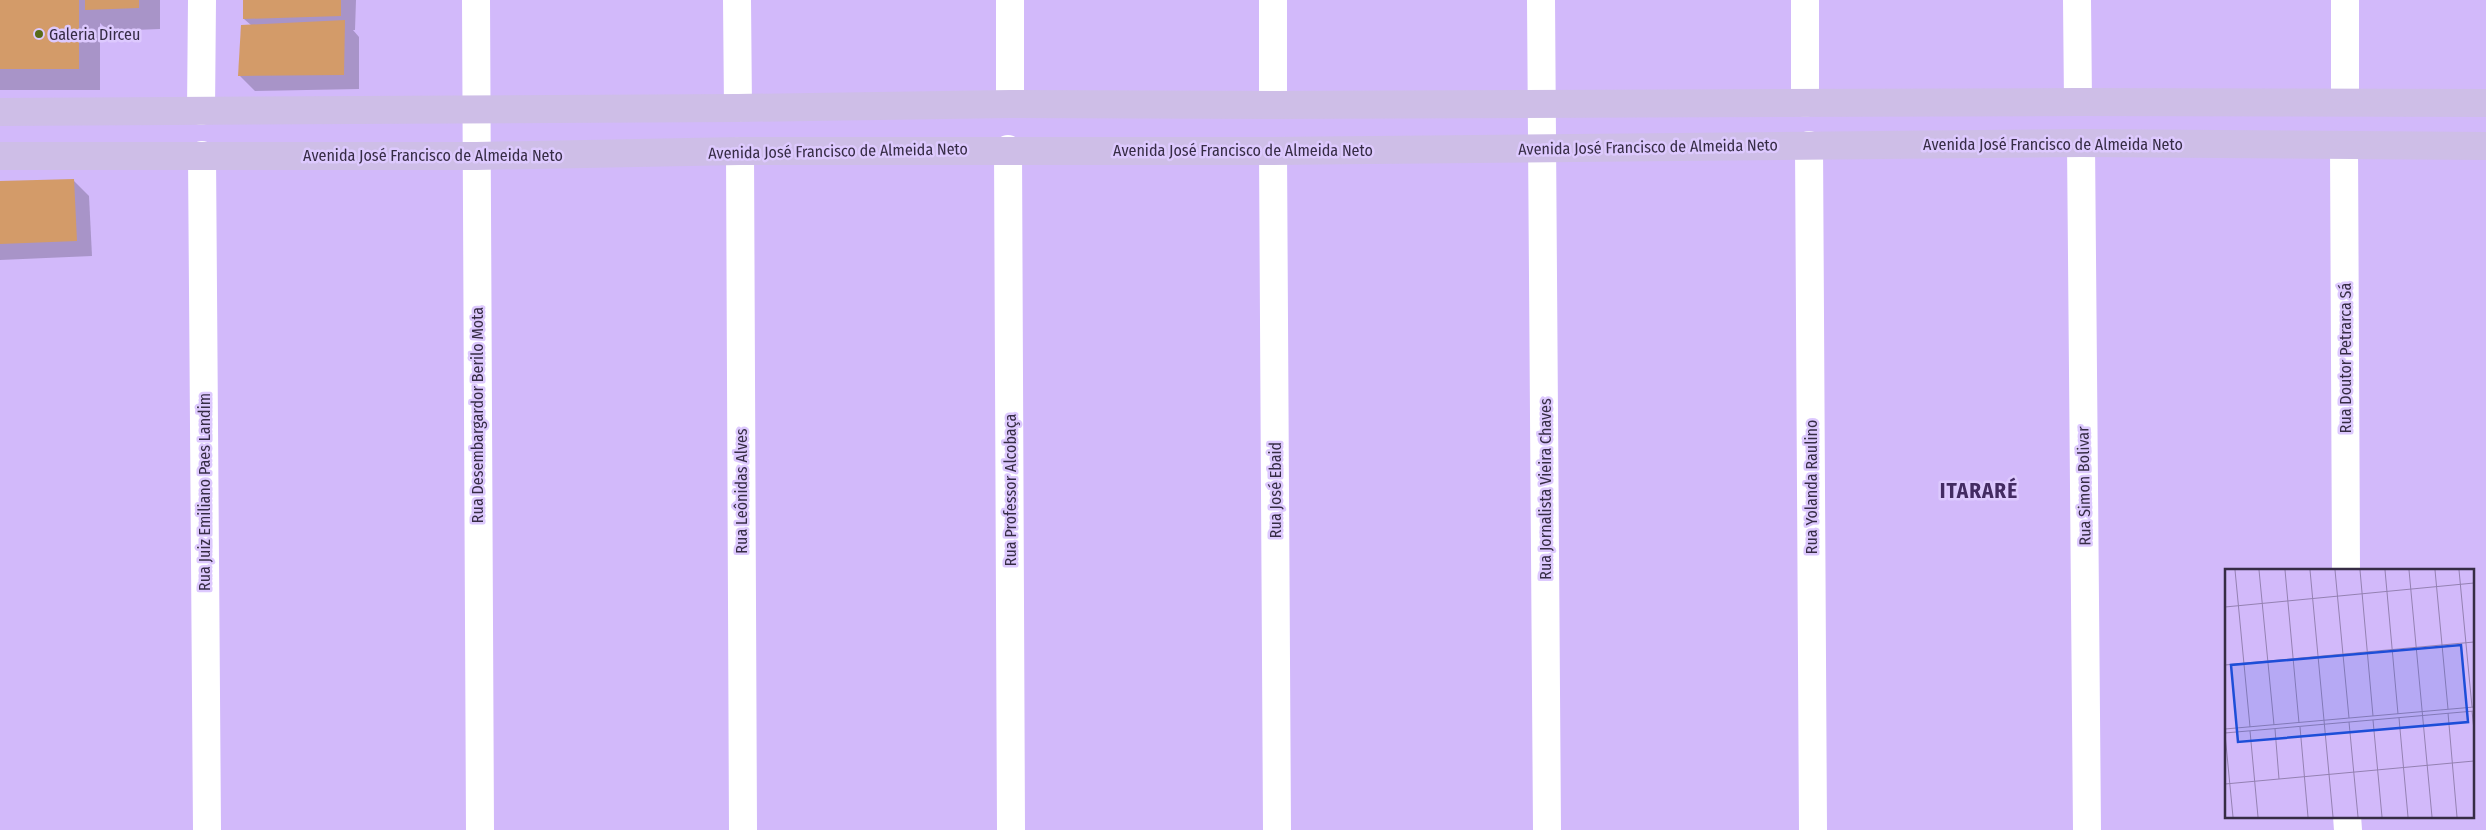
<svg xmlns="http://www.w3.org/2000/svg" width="2486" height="830" font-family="'Fira Sans Condensed',sans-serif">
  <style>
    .shadow { fill: #0003 }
    .building { fill: #d39b69 }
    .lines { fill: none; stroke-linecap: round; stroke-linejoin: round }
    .minor { stroke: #fff; stroke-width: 28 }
    .major { stroke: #cebee7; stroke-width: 28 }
    .poi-dot { fill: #586b18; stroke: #ddc9fe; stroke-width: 2 }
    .labels { text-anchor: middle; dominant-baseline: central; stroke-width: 5; stroke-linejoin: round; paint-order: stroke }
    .poi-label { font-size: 16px; fill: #362c45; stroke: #ddc9fe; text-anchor: start }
    .street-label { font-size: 16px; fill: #362c45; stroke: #ddc9fe }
    .district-label { font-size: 21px; font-weight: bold; letter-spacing: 1px; fill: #432b62; stroke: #ddc9fe }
    .inset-road { fill: none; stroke: #9481b2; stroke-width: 1 }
    .view { fill: #1d4ed8; fill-opacity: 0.15; stroke: #1d4ed8; stroke-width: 2.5 }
    .inset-edge { fill: none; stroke: #362c45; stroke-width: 2.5 }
  </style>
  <rect width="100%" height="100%" fill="#d2b9fa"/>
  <g class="shadow">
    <polygon points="0,0 160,0 160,29 108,31 100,23 100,90 0,90"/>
    <polygon points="244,0 356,0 355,30 353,30 359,37 359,89 255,91 240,76 251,25 244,19"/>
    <polygon points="74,181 89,196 92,256 0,260 0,182"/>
  </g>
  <g class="building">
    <rect x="0" y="0" width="79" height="69"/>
    <polygon points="85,0 139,0 139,8 85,10"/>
    <polygon points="243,0 341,0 341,16 243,19"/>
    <polygon points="345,20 344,75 238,76 241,25"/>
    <polygon points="74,179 77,241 0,244 0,181"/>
  </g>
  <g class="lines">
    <g class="minor">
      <polyline points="476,0 480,830"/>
      <polyline points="737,0 738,108"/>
      <polyline points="1010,0 1010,104"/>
      <polyline points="1273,0 1273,105"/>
      <polyline points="1541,0 1547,830"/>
      <polyline points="1805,0 1805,103"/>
      <polyline points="2077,0 2078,102"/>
      <polyline points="2345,0 2345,102"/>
      <polyline points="201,111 202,0"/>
      <polyline points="2081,143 2087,830"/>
      <polyline points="1809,145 1813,830"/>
      <polyline points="2344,145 2346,570"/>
      <polyline points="1008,149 1011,830"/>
      <polyline points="740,151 743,830"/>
      <polyline points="1273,151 1277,830"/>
      <polyline points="202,155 207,830"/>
      <polyline points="2347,816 2348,830"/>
    </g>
    <g class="major">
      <polyline points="0,112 738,108 1010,104 1273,105 2078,102 2486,103"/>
      <polyline points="0,156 476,156 740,151 1273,151 2081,143 2486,146"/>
    </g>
  </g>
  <circle class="poi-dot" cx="39" cy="34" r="5"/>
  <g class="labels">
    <g class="poi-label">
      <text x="49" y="34">Galeria Dirceu</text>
    </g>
    <g class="street-label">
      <text x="2053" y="144">Avenida José Francisco de Almeida Neto</text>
      <text transform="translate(1648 147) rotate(-1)">Avenida José Francisco de Almeida Neto</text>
      <text x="1243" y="150">Avenida José Francisco de Almeida Neto</text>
      <text transform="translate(838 151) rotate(-1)">Avenida José Francisco de Almeida Neto</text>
      <text x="433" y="155">Avenida José Francisco de Almeida Neto</text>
      <text transform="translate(2345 358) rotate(-90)">Rua Doutor Petrarca Sá</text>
      <text transform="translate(477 415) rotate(-90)">Rua Desembargardor Berilo Mota</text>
      <text transform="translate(2084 486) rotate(-91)">Rua Simon Bolivar</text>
      <text transform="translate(1811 487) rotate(-90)">Rua Yolanda Raulino</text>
      <text transform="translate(1545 489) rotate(-90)">Rua Jornalista Vieira Chaves</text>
      <text transform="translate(1010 490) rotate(-90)">Rua Professor Alcobaça</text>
      <text transform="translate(1275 490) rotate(-90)">Rua José Ebaid</text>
      <text transform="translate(741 491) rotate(-90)">Rua Leônidas Alves</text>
      <text transform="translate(204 492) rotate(-90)">Rua Juiz Emiliano Paes Landim</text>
    </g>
    <g class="district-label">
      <text x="1979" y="491">ITARARÉ</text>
    </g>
  </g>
  <g transform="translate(2225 569)">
    <rect width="249" height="249" fill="#d2b9fa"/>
    <path class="inset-road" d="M10 1 25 158M34 1 49 156M60 1 74 154M85 1 108 248M110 1 124 149M135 1 148 147M160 1 173 145M184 1 207 248M210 1 223 140M234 1 247 138M0 38 249 14M0 96 249 73M247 142 249 161M223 144 232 248M174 149 183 248M148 151 157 248M124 153 133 248M75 158 83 248M0 160 249 138M50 160 54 210M25 162 33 248M0 164 249 142M0 165 8 248M0 215 249 192"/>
    <path class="view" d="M236 76 243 153 13 173 6 96Z"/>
    <rect width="249" height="249" class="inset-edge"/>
  </g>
</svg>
